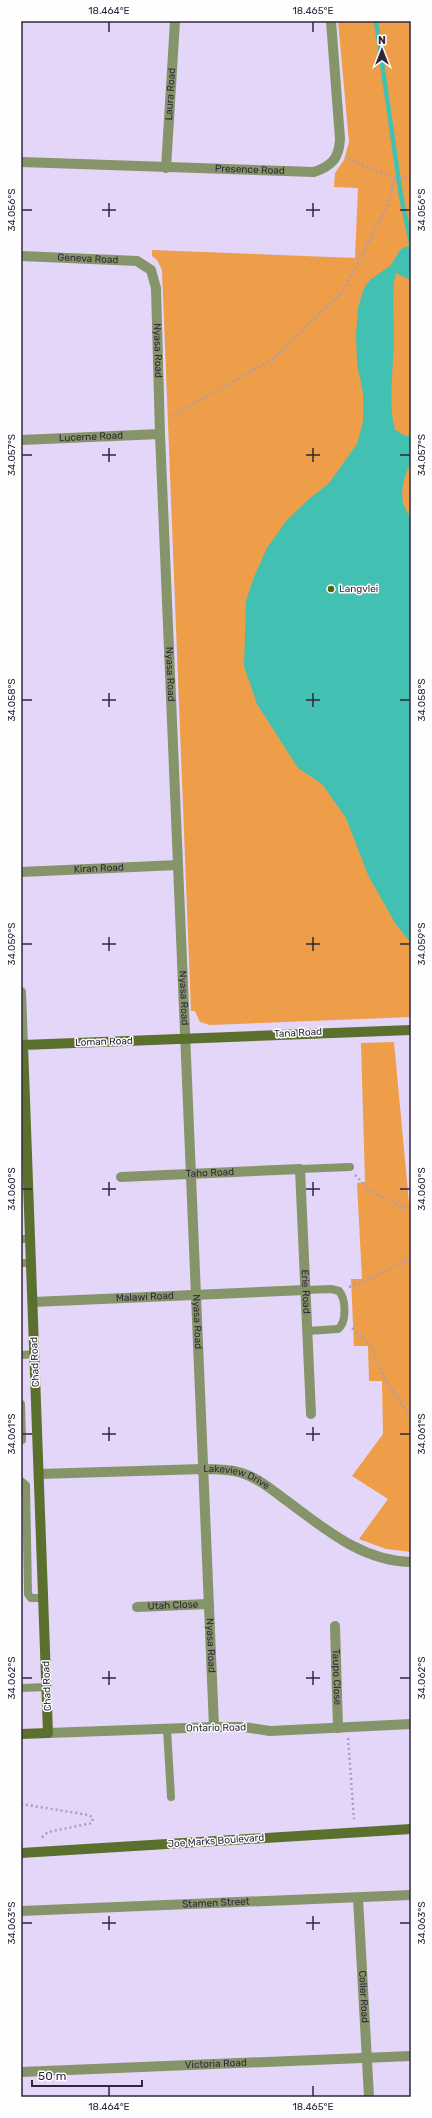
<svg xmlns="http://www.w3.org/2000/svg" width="432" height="2118" font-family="Rubik,sans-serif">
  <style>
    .green { fill: #ee9d48 }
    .water { fill: #42c1b2 }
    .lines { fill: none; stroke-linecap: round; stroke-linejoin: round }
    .stream { stroke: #42c1b2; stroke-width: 4.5 }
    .path { stroke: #a99cbc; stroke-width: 2.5; stroke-dasharray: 2 3; stroke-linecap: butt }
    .lane { stroke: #859469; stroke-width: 8 }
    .street { stroke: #859469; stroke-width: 10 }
    .secondary { stroke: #5c702e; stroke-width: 10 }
    .ticks { fill: none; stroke: #30263d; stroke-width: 1.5 }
    .poi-dot { fill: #4f6512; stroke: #fefefe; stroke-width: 1.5 }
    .labels { text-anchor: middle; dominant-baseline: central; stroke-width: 3; stroke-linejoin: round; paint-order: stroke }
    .street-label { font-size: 10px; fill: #30263d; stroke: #fefefe }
    .poi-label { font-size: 10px; fill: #30263d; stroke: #fefefe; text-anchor: start }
    .neatline { fill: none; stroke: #30263d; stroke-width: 1.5 }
    .ticks-label { font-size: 10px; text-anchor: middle; fill: #30263d }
  </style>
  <rect width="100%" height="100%" fill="#e4d6f9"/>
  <g class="green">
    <polygon points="338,21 411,21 411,1017 210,1025 200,1022 195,1011 191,1011 162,270 157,260 152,256 152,250 355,258 358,188 334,187 335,173 344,160 349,142"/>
    <polygon points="394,1042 409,1203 411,1203 411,1552 386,1549 359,1539 388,1499 352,1476 383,1434 382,1381 369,1381 368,1346 354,1346 351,1279 362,1279 357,1183 365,1182 361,1043"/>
  </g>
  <path class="water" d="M411 245V280L396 273 394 282C392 308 395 334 393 359 392 383 389 407 395 430L406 436 411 434V460L404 480 402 492 403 504 411 519V943L395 923 368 875 346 818 322 784 298 768 257 704 244 666 246 601 254 577 267 548 287 520 309 499 329 483 357 444 363 422V393L357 364 356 334 358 308 364 288 370 280 390 266 401 249Z"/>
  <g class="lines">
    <polyline class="stream" points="376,21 401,196 411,243"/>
    <g class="path">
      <polyline points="348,159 395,178 402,177 411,179"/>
      <polyline points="171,416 272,360 343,291 387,206 395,178"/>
      <polyline points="355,1175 371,1191 411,1211"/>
      <polyline points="349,1287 363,1282 411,1258"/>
      <polyline points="352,1328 370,1344 385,1379 411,1418"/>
      <polyline points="348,1738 354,1819"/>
      <polyline points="21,1804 89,1815 93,1818 92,1823 48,1832 40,1839"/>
    </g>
    <g class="lane">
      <polyline points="300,1169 350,1167"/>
      <polyline points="21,1239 31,1239"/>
      <polyline points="21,1263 31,1263"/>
      <path d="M305 1290 331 1289 339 1291C346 1299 347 1322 338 1329L307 1331"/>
      <polyline points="21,1355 35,1354"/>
      <polyline points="21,1404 22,1440"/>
      <polyline points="21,1481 26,1485 28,1594 31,1598 43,1598"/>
      <polyline points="21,1688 47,1687"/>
      <polyline points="167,1729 171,1797"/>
    </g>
    <g class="street">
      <path id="s1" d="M21 162 314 172C332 166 339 158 340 139L331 21"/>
      <path id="s2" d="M166 168 175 21"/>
      <path id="s3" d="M21 256 137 261 151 270 156 288 160 434 214 1727"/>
      <path id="s4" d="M21 440 160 434"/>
      <path id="s5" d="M21 872 178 865"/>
      <polyline points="21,992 23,1045"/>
      <path id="s6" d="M121 1177 300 1169 311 1414"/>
      <path id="s7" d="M33 1302 305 1290"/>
      <path id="s8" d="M39 1474 203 1469C216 1469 229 1469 242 1473 257 1478 270 1488 283 1498 323 1527 360 1561 411 1562"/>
      <path id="s9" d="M137 1607 208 1604"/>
      <path id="s10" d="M335 1626 338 1728"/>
      <polyline points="48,1733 214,1727 244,1727 270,1731 411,1724"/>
      <path id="s11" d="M358 1898 369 2097"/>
      <path id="s12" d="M21 1911 411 1895"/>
      <path id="s13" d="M21 2072 411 2056"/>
    </g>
    <g class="secondary">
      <polyline points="21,1734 48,1733 23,1045 411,1030"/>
      <polyline points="21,1853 411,1829"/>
    </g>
  </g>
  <path class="ticks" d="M109 22V32M313 22V32M109 203V217M313 203V217M22 210H32M102 210H116M306 210H320M400 210H410M109 448V462M313 448V462M22 455H32M102 455H116M306 455H320M400 455H410M109 693V707M313 693V707M22 700H32M102 700H116M306 700H320M400 700H410M109 937V951M313 937V951M22 944H32M102 944H116M306 944H320M400 944H410M109 1182V1196M313 1182V1196M22 1189H32M102 1189H116M306 1189H320M400 1189H410M109 1427V1441M313 1427V1441M22 1434H32M102 1434H116M306 1434H320M400 1434H410M109 1671V1685M313 1671V1685M22 1678H32M102 1678H116M306 1678H320M400 1678H410M109 1916V1930M313 1916V1930M22 1923H32M102 1923H116M306 1923H320M400 1923H410M109 2086V2096M313 2086V2096"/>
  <circle class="poi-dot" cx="331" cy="589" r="4"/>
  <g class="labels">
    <g class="street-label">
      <text stroke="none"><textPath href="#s2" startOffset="74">Laura Road</textPath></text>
      <text stroke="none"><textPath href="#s1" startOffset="229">Presence Road</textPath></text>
      <text stroke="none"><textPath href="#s3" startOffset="67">Geneva Road</textPath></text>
      <text stroke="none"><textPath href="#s3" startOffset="214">Nyasa Road</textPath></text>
      <text stroke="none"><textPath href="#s4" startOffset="70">Lucerne Road</textPath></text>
      <text stroke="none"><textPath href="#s3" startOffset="538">Nyasa Road</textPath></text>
      <text stroke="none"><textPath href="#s5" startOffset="78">Kiran Road</textPath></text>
      <text stroke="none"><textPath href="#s3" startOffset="862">Nyasa Road</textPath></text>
      <text transform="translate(298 1033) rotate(-3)">Tana Road</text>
      <text transform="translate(104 1042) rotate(-2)">Loman Road</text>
      <text stroke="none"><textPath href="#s6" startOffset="89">Taho Road</textPath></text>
      <text stroke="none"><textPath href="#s6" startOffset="302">Erie Road</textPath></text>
      <text stroke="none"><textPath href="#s7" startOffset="112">Malawi Road</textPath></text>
      <text stroke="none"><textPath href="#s3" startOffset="1186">Nyasa Road</textPath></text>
      <text transform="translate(35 1362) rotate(-92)">Chad Road</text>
      <text stroke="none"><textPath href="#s8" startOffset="199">Lakeview Drive</textPath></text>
      <text stroke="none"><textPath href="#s9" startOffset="36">Utah Close</textPath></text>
      <text stroke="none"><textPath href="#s3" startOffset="1510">Nyasa Road</textPath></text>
      <text stroke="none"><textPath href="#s10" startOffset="51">Taupo Close</textPath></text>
      <text transform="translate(47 1686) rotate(-92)">Chad Road</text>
      <text transform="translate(216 1728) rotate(-1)">Ontario Road</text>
      <text transform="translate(216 1841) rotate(-4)">Joe Marks Boulevard</text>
      <text stroke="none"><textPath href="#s12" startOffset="195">Stamen Street</textPath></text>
      <text stroke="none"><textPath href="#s11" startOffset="99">Coller Road</textPath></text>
      <text stroke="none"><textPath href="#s13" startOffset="195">Victoria Road</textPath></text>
    </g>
    <g class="poi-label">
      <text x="339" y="589">Langvlei</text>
    </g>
  </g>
  <rect width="432" height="2118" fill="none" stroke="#fefefe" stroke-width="44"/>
  <g transform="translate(382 50)" stroke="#fefefe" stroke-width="3" paint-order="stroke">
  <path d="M0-3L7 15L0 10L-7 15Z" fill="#30263d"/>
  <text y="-6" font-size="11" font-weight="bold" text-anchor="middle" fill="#30263d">N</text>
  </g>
  <path d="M32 2080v6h110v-6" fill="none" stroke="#30263d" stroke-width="2"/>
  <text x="38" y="2080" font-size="12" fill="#30263d" stroke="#fefefe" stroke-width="3" paint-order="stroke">50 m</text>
  <rect x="22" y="22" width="388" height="2074" class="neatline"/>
  <g class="ticks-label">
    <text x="109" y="14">18.464°E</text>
    <text x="313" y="14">18.465°E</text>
    <text transform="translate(11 210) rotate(-90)" y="4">34.056°S</text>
    <text transform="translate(421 210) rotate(-90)" y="4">34.056°S</text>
    <text transform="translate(11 455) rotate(-90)" y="4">34.057°S</text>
    <text transform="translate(421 455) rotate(-90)" y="4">34.057°S</text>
    <text transform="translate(11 700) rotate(-90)" y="4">34.058°S</text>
    <text transform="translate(421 700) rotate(-90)" y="4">34.058°S</text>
    <text transform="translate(11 944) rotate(-90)" y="4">34.059°S</text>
    <text transform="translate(421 944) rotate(-90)" y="4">34.059°S</text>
    <text transform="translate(11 1189) rotate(-90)" y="4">34.060°S</text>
    <text transform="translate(421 1189) rotate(-90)" y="4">34.060°S</text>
    <text transform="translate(11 1434) rotate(-90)" y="4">34.061°S</text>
    <text transform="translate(421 1434) rotate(-90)" y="4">34.061°S</text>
    <text transform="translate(11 1678) rotate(-90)" y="4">34.062°S</text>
    <text transform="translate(421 1678) rotate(-90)" y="4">34.062°S</text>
    <text transform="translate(11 1923) rotate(-90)" y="4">34.063°S</text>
    <text transform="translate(421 1923) rotate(-90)" y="4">34.063°S</text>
    <text x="109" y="2110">18.464°E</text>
    <text x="313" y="2110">18.465°E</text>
  </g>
</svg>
